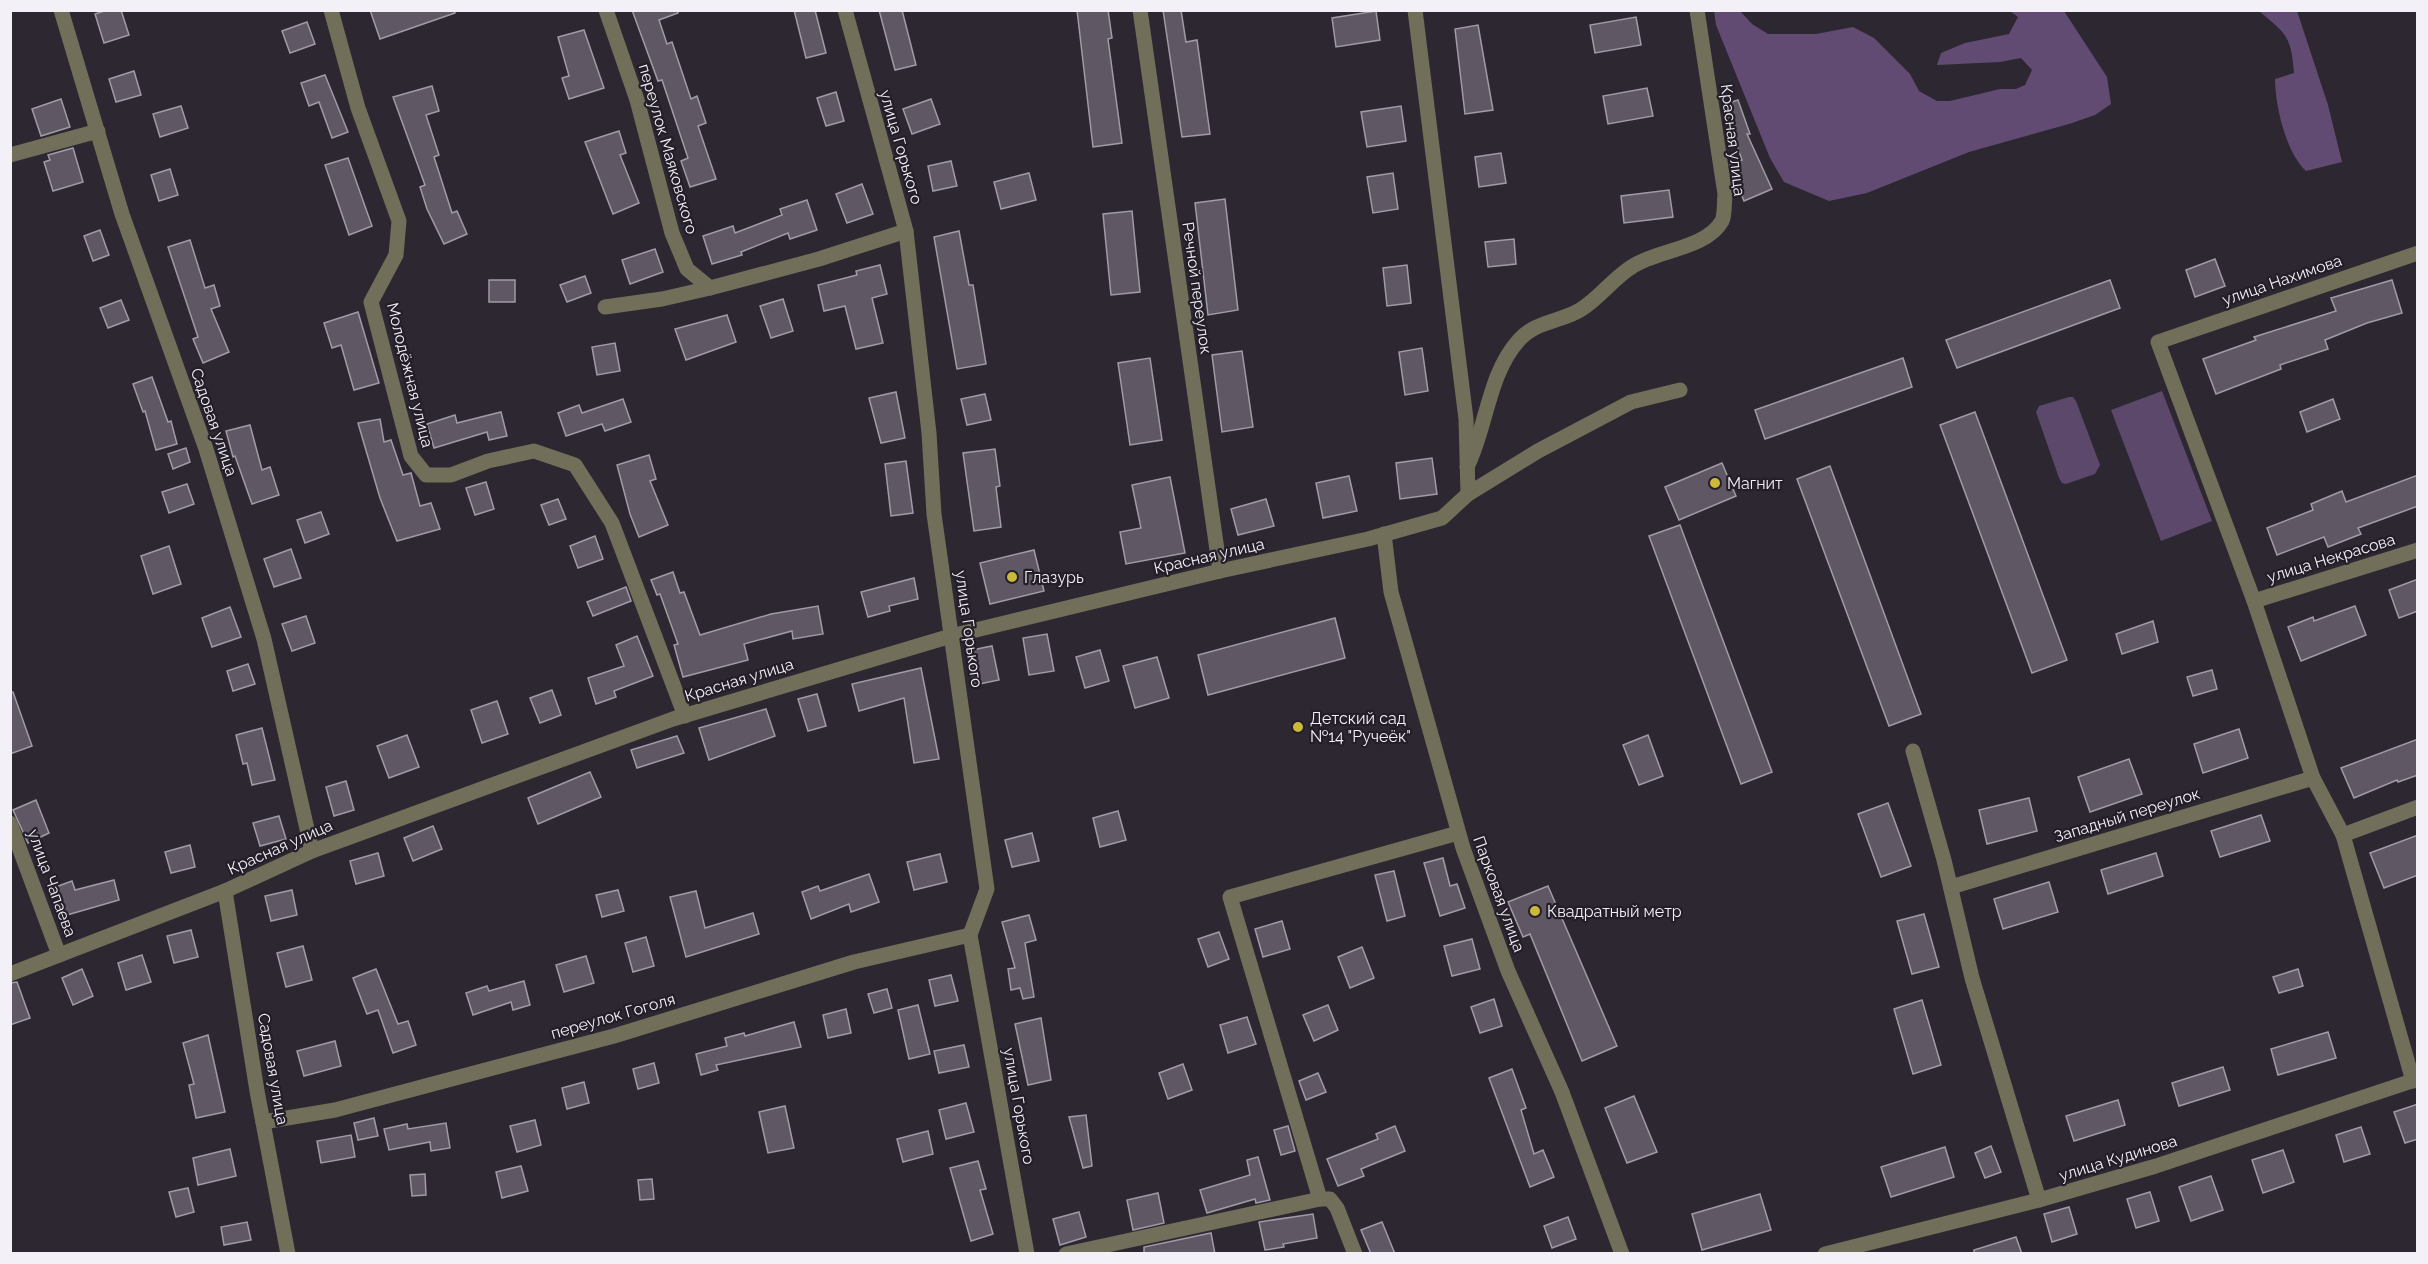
<svg xmlns="http://www.w3.org/2000/svg" width="2428" height="1264" font-family="Raleway,sans-serif">
  <style>
    .green { fill: #5b486a }
    .forest { fill: #624b73 }
    .building { fill: #5f5864; stroke: #a19aa7; stroke-width: 1.5 }
    .lines { fill: none; stroke-linecap: round; stroke-linejoin: round }
    .minor { stroke: #716e59; stroke-width: 15 }
    .poi-dot { fill: #cbba39; stroke: #231e28; stroke-width: 2 }
    .labels { text-anchor: middle; dominant-baseline: central; stroke-width: 4.5; stroke-linejoin: round; paint-order: stroke }
    .street-label { font-size: 16px; fill: #f4f0f7; stroke: #231e28 }
    .poi-label { font-size: 16px; fill: #f4f0f7; stroke: #231e28; text-anchor: start }
  </style>
  <rect width="100%" height="100%" fill="#2d2732"/>
  <g class="green">
    <polygon points="2162,391 2212,521 2161,541 2111,410"/>
    <polygon points="2069,397 2073,397 2076,401 2100,465 2095,474 2066,484 2062,483 2059,478 2036,412 2039,406"/>
  </g>
  <g class="forest">
    <polygon points="1714,11 1740,11 1752,24 1768,34 1816,34 1853,27 1874,38 1910,74 1919,91 1937,101 1950,101 2000,89 2016,89 2025,85 2032,70 2021,58 2000,62 1937,65 1941,53 1965,43 2009,34 2018,17 2010,11 2064,11 2107,77 2111,104 2095,115 2069,124 1969,152 1867,193 1829,201 1784,182 1770,158 1716,25"/>
    <path d="M2259 11H2297L2328 105 2342 162 2306 171C2286 153 2275 105 2275 79L2294 73C2291 35 2286 34 2259 11Z"/>
  </g>
  <g class="building">
    <polygon points="107,10 121,10 129,35 104,43 95,14"/>
    <polygon points="370,10 454,10 455,13 380,39"/>
    <polygon points="632,10 678,10 678,13 659,20 667,44 672,42 691,99 697,96 706,123 698,126 716,179 690,187 681,161 688,158 662,80 658,81"/>
    <polygon points="794,10 815,10 826,53 806,58"/>
    <polygon points="879,10 902,10 916,65 895,70"/>
    <polygon points="1077,10 1108,10 1112,38 1108,39 1122,143 1093,147"/>
    <polygon points="1163,10 1181,10 1186,42 1197,40 1210,134 1182,137"/>
    <polygon points="1376,11 1380,40 1336,47 1332,18"/>
    <polygon points="1636,17 1641,45 1595,53 1590,25"/>
    <polygon points="307,22 315,44 290,53 282,31"/>
    <polygon points="1478,25 1493,110 1465,114 1455,29"/>
    <polygon points="584,30 604,88 569,99 562,78 569,76 558,37"/>
    <polygon points="134,71 141,95 116,102 109,79"/>
    <polygon points="325,75 348,132 332,138 319,102 309,106 301,83"/>
    <polygon points="432,86 439,111 426,115 439,155 434,157 452,213 457,211 467,234 444,244 427,209 420,187 425,185 393,97"/>
    <polygon points="1647,88 1653,116 1608,124 1603,96"/>
    <polygon points="836,92 844,121 826,126 817,98"/>
    <polygon points="61,99 70,127 41,136 32,109"/>
    <polygon points="931,99 940,124 912,134 903,109"/>
    <polygon points="1738,100 1750,134 1747,134 1772,189 1744,201 1730,165 1742,160 1723,105"/>
    <polygon points="181,106 188,128 160,137 153,114"/>
    <polygon points="1401,106 1406,141 1367,147 1361,112"/>
    <polygon points="619,131 626,153 620,155 639,203 613,214 585,142"/>
    <polygon points="73,148 83,182 53,191 44,162 50,160 48,155"/>
    <polygon points="1501,153 1506,183 1479,187 1475,157"/>
    <polygon points="348,158 372,226 349,235 325,165"/>
    <polygon points="951,161 957,186 933,191 928,166"/>
    <polygon points="170,169 178,195 159,201 151,175"/>
    <polygon points="1029,173 1036,200 1001,209 994,182"/>
    <polygon points="1393,173 1398,209 1373,213 1367,177"/>
    <polygon points="862,184 873,214 847,223 836,194"/>
    <polygon points="1669,190 1673,217 1624,223 1621,196"/>
    <polygon points="1225,199 1238,310 1208,315 1195,203"/>
    <polygon points="807,200 817,230 790,239 788,233 741,252 742,255 712,264 703,236 733,226 735,233 782,215 780,209"/>
    <polygon points="1132,211 1140,292 1111,295 1103,214"/>
    <polygon points="100,230 109,255 93,261 84,236"/>
    <polygon points="959,231 969,285 973,285 986,364 957,369 934,237"/>
    <polygon points="1514,239 1516,264 1488,267 1485,242"/>
    <polygon points="190,240 205,288 214,285 220,306 211,309 229,352 203,363 193,339 198,337 168,247"/>
    <polygon points="655,249 663,272 630,284 622,260"/>
    <polygon points="2215,259 2225,286 2195,297 2186,270"/>
    <polygon points="880,265 887,294 872,298 883,343 856,349 845,306 824,311 818,285 857,275 856,271"/>
    <polygon points="1407,265 1411,303 1387,306 1383,268"/>
    <polygon points="585,276 591,293 567,302 560,285"/>
    <rect x="489" y="280" width="26" height="22"/>
    <polygon points="2110,280 2120,308 1957,368 1946,340"/>
    <polygon points="2392,280 2402,313 2367,323 2325,340 2328,349 2280,365 2281,369 2216,394 2203,359 2256,340 2254,337 2336,311 2331,298"/>
    <polygon points="783,299 793,331 771,338 760,306"/>
    <polygon points="121,300 129,320 108,328 100,308"/>
    <polygon points="358,312 379,383 354,390 341,345 332,348 324,323"/>
    <polygon points="727,315 736,342 686,360 675,329"/>
    <polygon points="615,343 620,371 597,375 592,347"/>
    <polygon points="1422,348 1428,391 1405,395 1399,352"/>
    <polygon points="1242,351 1253,427 1222,432 1212,355"/>
    <polygon points="1150,358 1162,440 1130,445 1118,363"/>
    <polygon points="1903,358 1912,387 1765,439 1755,410"/>
    <polygon points="152,377 168,422 171,421 177,444 156,450 145,411 143,412 133,384"/>
    <polygon points="896,392 905,438 881,443 869,398"/>
    <polygon points="985,394 991,420 967,425 961,399"/>
    <polygon points="623,399 631,422 605,431 602,424 566,436 558,413 579,405 582,413"/>
    <polygon points="2333,399 2340,419 2307,432 2300,412"/>
    <polygon points="501,412 507,436 489,440 487,432 434,448 427,424 455,415 457,423"/>
    <polygon points="1975,412 2067,660 2032,673 1940,425"/>
    <polygon points="380,419 384,442 391,440 403,475 411,473 420,506 431,503 440,529 397,541 380,498 358,423"/>
    <polygon points="250,425 262,470 270,467 279,495 252,504 235,456 233,457 226,431"/>
    <polygon points="186,448 190,462 173,469 168,454"/>
    <polygon points="995,449 1000,486 996,487 1001,527 974,531 963,453"/>
    <polygon points="649,455 656,479 650,481 668,525 639,537 630,514 617,465"/>
    <polygon points="1432,458 1437,494 1400,499 1396,463"/>
    <polygon points="906,461 913,513 891,516 885,464"/>
    <polygon points="1722,463 1736,496 1679,520 1665,487"/>
    <polygon points="1830,466 1921,714 1889,726 1797,479"/>
    <polygon points="2418,475 2418,506 2358,528 2361,534 2328,547 2324,537 2277,555 2267,528 2313,510 2311,504 2342,491 2346,502"/>
    <polygon points="1349,476 1357,511 1323,518 1316,483"/>
    <polygon points="1170,477 1185,553 1126,564 1120,532 1141,528 1132,485"/>
    <polygon points="486,482 494,509 475,515 466,488"/>
    <polygon points="187,484 194,504 169,513 162,492"/>
    <polygon points="558,499 566,519 549,525 541,505"/>
    <polygon points="1266,499 1274,526 1238,535 1231,509"/>
    <polygon points="321,512 329,534 305,543 297,520"/>
    <polygon points="1680,525 1772,772 1741,784 1649,536"/>
    <polygon points="595,536 603,559 578,568 570,546"/>
    <polygon points="169,546 181,584 153,594 141,556"/>
    <polygon points="291,549 301,578 274,587 264,559"/>
    <polygon points="1034,550 1044,591 990,604 980,563"/>
    <polygon points="673,572 680,593 684,592 700,635 771,614 818,606 823,634 793,639 792,631 744,644 748,660 683,677 674,645 678,644 660,594 657,595 651,580"/>
    <polygon points="914,578 918,599 889,606 890,611 868,617 861,592"/>
    <polygon points="2418,579 2418,611 2399,618 2389,590"/>
    <polygon points="626,587 631,601 593,616 587,602"/>
    <polygon points="2355,606 2366,635 2301,661 2288,627 2313,617 2314,621"/>
    <polygon points="230,607 241,637 212,647 202,618"/>
    <polygon points="306,616 315,643 292,651 282,624"/>
    <polygon points="1335,618 1345,658 1208,695 1198,655"/>
    <polygon points="2153,621 2158,642 2122,654 2116,634"/>
    <polygon points="1047,634 1054,671 1029,675 1023,638"/>
    <polygon points="637,636 653,676 614,691 616,697 596,704 588,678 624,666 616,645"/>
    <polygon points="992,646 999,680 974,685 967,651"/>
    <polygon points="1100,650 1109,681 1085,688 1076,657"/>
    <polygon points="1157,657 1169,698 1135,708 1123,666"/>
    <polygon points="248,664 255,684 233,691 227,671"/>
    <polygon points="921,668 939,759 914,763 904,698 859,711 852,684"/>
    <polygon points="2212,670 2217,689 2193,696 2187,677"/>
    <polygon points="552,690 561,715 540,723 530,698"/>
    <polygon points="10,692 13,692 32,746 10,754"/>
    <polygon points="817,694 826,726 808,731 798,699"/>
    <polygon points="497,701 508,734 482,743 471,710"/>
    <polygon points="766,709 775,736 709,760 699,728"/>
    <polygon points="262,728 275,780 252,785 247,763 243,764 236,735"/>
    <polygon points="2239,729 2248,758 2203,773 2194,744"/>
    <polygon points="407,735 419,767 389,778 377,746"/>
    <polygon points="1648,735 1663,776 1639,785 1623,745"/>
    <polygon points="677,736 684,753 637,768 631,750"/>
    <polygon points="2418,739 2418,775 2398,782 2397,780 2354,798 2341,768"/>
    <polygon points="2129,759 2142,794 2090,812 2078,777"/>
    <polygon points="590,772 601,797 538,824 528,798"/>
    <polygon points="346,781 354,810 334,816 326,787"/>
    <polygon points="2029,798 2037,831 1987,844 1979,810"/>
    <polygon points="36,800 49,833 28,843 13,810"/>
    <polygon points="1888,803 1911,866 1881,877 1858,814"/>
    <polygon points="1118,811 1126,840 1100,847 1093,818"/>
    <polygon points="2261,815 2270,841 2220,857 2211,831"/>
    <polygon points="279,816 286,839 260,846 253,823"/>
    <polygon points="433,826 442,849 413,861 404,838"/>
    <polygon points="1032,833 1039,861 1012,867 1005,840"/>
    <polygon points="2418,835 2418,875 2384,888 2370,853"/>
    <polygon points="190,845 195,867 171,873 165,852"/>
    <polygon points="378,853 384,876 356,884 350,861"/>
    <polygon points="2156,853 2163,876 2108,894 2101,870"/>
    <polygon points="940,854 947,882 914,890 907,862"/>
    <polygon points="1443,858 1450,886 1457,884 1465,908 1440,916 1424,863"/>
    <polygon points="1394,871 1405,916 1387,921 1375,875"/>
    <polygon points="869,874 879,902 851,912 849,904 811,919 802,892 818,886 820,891"/>
    <polygon points="114,880 119,900 60,917 50,889 72,881 75,890"/>
    <polygon points="2049,882 2058,912 2003,929 1994,899"/>
    <polygon points="1548,886 1617,1046 1582,1061 1530,934 1523,937 1508,902"/>
    <polygon points="292,890 297,915 271,921 265,896"/>
    <polygon points="618,890 624,911 602,917 596,895"/>
    <polygon points="696,891 705,928 753,913 759,934 686,957 670,897"/>
    <polygon points="1924,914 1939,967 1912,974 1897,921"/>
    <polygon points="1029,915 1036,940 1025,943 1034,997 1023,999 1020,988 1011,990 1008,969 1015,968 1002,922"/>
    <polygon points="1282,921 1290,949 1263,957 1255,929"/>
    <polygon points="191,930 198,957 174,963 167,936"/>
    <polygon points="1219,932 1229,959 1208,967 1198,939"/>
    <polygon points="646,937 654,966 633,972 625,943"/>
    <polygon points="1472,939 1480,969 1452,976 1444,946"/>
    <polygon points="303,946 312,980 286,987 277,953"/>
    <polygon points="1362,947 1374,978 1350,988 1338,957"/>
    <polygon points="142,955 151,982 126,990 118,963"/>
    <polygon points="586,956 594,983 564,992 556,965"/>
    <polygon points="82,969 93,996 73,1005 62,978"/>
    <polygon points="376,969 398,1024 408,1021 416,1045 393,1053 378,1010 367,1014 353,978"/>
    <polygon points="2298,969 2303,986 2279,993 2273,977"/>
    <polygon points="951,975 958,1001 935,1006 929,980"/>
    <polygon points="524,981 530,1005 513,1010 511,1002 473,1015 466,993 487,986 489,991"/>
    <polygon points="17,982 30,1018 10,1025 10,983"/>
    <polygon points="887,989 892,1008 874,1013 868,994"/>
    <polygon points="1494,999 1502,1026 1480,1033 1471,1007"/>
    <polygon points="1922,1000 1941,1065 1913,1074 1894,1009"/>
    <polygon points="918,1005 930,1054 909,1059 898,1010"/>
    <polygon points="1328,1005 1338,1030 1314,1041 1303,1015"/>
    <polygon points="846,1009 851,1033 828,1038 823,1015"/>
    <polygon points="1247,1017 1256,1044 1228,1053 1220,1025"/>
    <polygon points="1041,1018 1051,1080 1028,1085 1015,1024"/>
    <polygon points="794,1022 801,1047 716,1065 718,1070 701,1075 696,1054 727,1046 725,1038 744,1033 745,1036"/>
    <polygon points="2328,1032 2336,1058 2278,1075 2271,1049"/>
    <polygon points="208,1035 225,1112 196,1118 189,1085 194,1084 183,1043"/>
    <polygon points="335,1041 341,1066 304,1076 297,1051"/>
    <polygon points="964,1045 969,1067 939,1073 934,1051"/>
    <polygon points="654,1063 659,1083 638,1089 633,1069"/>
    <polygon points="1183,1064 1192,1090 1168,1099 1159,1073"/>
    <polygon points="2223,1067 2230,1090 2179,1106 2172,1083"/>
    <polygon points="1512,1069 1526,1108 1521,1110 1534,1154 1543,1150 1554,1177 1530,1187 1489,1078"/>
    <polygon points="1318,1073 1326,1092 1306,1100 1299,1081"/>
    <polygon points="584,1082 589,1103 567,1109 562,1088"/>
    <polygon points="1634,1096 1657,1152 1627,1163 1605,1108"/>
    <polygon points="2118,1100 2125,1125 2074,1141 2066,1116"/>
    <polygon points="966,1103 974,1132 946,1139 939,1110"/>
    <polygon points="2418,1104 2418,1139 2405,1143 2394,1112"/>
    <polygon points="785,1106 794,1148 768,1153 759,1112"/>
    <polygon points="1086,1115 1092,1166 1083,1168 1069,1117"/>
    <polygon points="374,1118 378,1136 358,1140 354,1123"/>
    <polygon points="535,1120 541,1145 517,1152 510,1126"/>
    <polygon points="446,1123 450,1148 431,1151 430,1142 389,1150 384,1129 407,1124 408,1129"/>
    <polygon points="1288,1126 1295,1151 1281,1155 1274,1130"/>
    <polygon points="1395,1126 1405,1151 1361,1169 1364,1176 1338,1186 1327,1159 1378,1139 1376,1134"/>
    <polygon points="2361,1127 2370,1154 2344,1162 2336,1135"/>
    <polygon points="928,1131 933,1154 903,1162 897,1139"/>
    <polygon points="351,1135 355,1157 321,1163 317,1141"/>
    <polygon points="1991,1146 2001,1172 1985,1178 1975,1153"/>
    <polygon points="1945,1147 1954,1177 1891,1197 1881,1167"/>
    <polygon points="230,1149 236,1176 198,1185 193,1158"/>
    <polygon points="2283,1150 2294,1182 2263,1193 2252,1160"/>
    <polygon points="1258,1157 1270,1200 1256,1203 1255,1199 1207,1213 1200,1190 1250,1175 1247,1160"/>
    <polygon points="978,1161 986,1189 980,1190 993,1234 971,1241 950,1168"/>
    <polygon points="521,1166 528,1191 502,1198 496,1172"/>
    <polygon points="425,1174 426,1195 412,1196 410,1175"/>
    <polygon points="2211,1176 2223,1210 2191,1221 2179,1187"/>
    <polygon points="652,1179 654,1199 640,1200 638,1180"/>
    <polygon points="188,1188 194,1212 176,1217 169,1192"/>
    <polygon points="2150,1192 2159,1221 2136,1228 2127,1199"/>
    <polygon points="1158,1193 1164,1223 1133,1230 1127,1200"/>
    <polygon points="1760,1194 1771,1230 1702,1250 1692,1214"/>
    <polygon points="2069,1207 2077,1234 2052,1242 2044,1214"/>
    <polygon points="1079,1212 1086,1237 1060,1245 1053,1219"/>
    <polygon points="1313,1214 1317,1238 1283,1244 1284,1247 1265,1250 1259,1222"/>
    <polygon points="1568,1217 1576,1239 1552,1248 1544,1226"/>
    <polygon points="247,1222 251,1240 224,1245 221,1227"/>
    <polygon points="1382,1222 1395,1254 1371,1254 1361,1230"/>
    <polygon points="1211,1233 1215,1254 1144,1254 1144,1247"/>
    <polygon points="2016,1237 2022,1254 1974,1254 1974,1250"/>
  </g>
  <g class="lines">
    <g class="minor">
      <polyline points="61,10 122,214 206,449 264,639 312,851"/>
      <polyline points="331,10 358,108 399,221 396,255 371,302 411,456 426,475 451,475 488,461 534,451 575,465 612,523 685,716"/>
      <polyline points="606,10 637,100 672,233 687,269 710,288 819,259 906,231"/>
      <polyline points="845,10 906,231 929,433 934,514 987,889 970,935 1027,1254"/>
      <polyline points="1140,10 1220,571"/>
      <polyline points="1415,10 1466,419 1468,494"/>
      <polyline points="10,155 98,131"/>
      <polyline points="605,307 662,299 710,288"/>
      <path d="M1467 467C1487 427 1488 374 1519 340 1536 321 1560 322 1580 310 1600 298 1613 278 1633 266 1657 250 1706 249 1722 221 1725 215 1724 202 1725 194L1697 10"/>
      <polyline points="1384,534 1391,592 1463,848 1508,971 1562,1092 1622,1254"/>
      <polyline points="2254,601 2418,550"/>
      <polyline points="1913,751 1944,860 1972,978 2039,1200"/>
      <polyline points="10,823 59,955"/>
      <polyline points="2343,835 2418,807"/>
      <polyline points="1951,887 2313,778"/>
      <polyline points="225,891 257,1091 288,1254"/>
      <polyline points="10,974 225,891 312,851 673,719 951,636 1220,571 1368,539 1442,518 1468,494 1538,451 1631,402 1680,390"/>
      <polyline points="2413,1081 2343,835 2313,778 2254,601 2158,342 2418,253"/>
      <polyline points="263,1122 335,1110 614,1036 854,962 970,935"/>
      <polyline points="1320,1199 1330,1199 1337,1208 1355,1254"/>
      <polyline points="1066,1254 1320,1199 1230,897 1458,833"/>
      <polyline points="1825,1254 2039,1200 2156,1166 2418,1079"/>
    </g>
  </g>
  <g class="poi-dot">
    <circle cx="1715" cy="483" r="6"/>
    <circle cx="1012" cy="577" r="6"/>
    <circle cx="1298" cy="727" r="6"/>
    <circle cx="1535" cy="911" r="6"/>
  </g>
  <g class="labels">
    <g class="street-label">
      <text transform="translate(1733 140) rotate(83)">Красная улица</text>
      <text transform="translate(901 147) rotate(74)">улица Горького</text>
      <text transform="translate(668 149) rotate(74)">переулок Маяковского</text>
      <text transform="translate(2282 280) rotate(-19)">улица Нахимова</text>
      <text transform="translate(1197 288) rotate(82)">Речной переулок</text>
      <text transform="translate(410 375) rotate(76)">Молодёжная улица</text>
      <text transform="translate(214 422) rotate(71)">Садовая улица</text>
      <text transform="translate(1209 556) rotate(-13)">Красная улица</text>
      <text transform="translate(2331 558) rotate(-17)">улица Некрасова</text>
      <text transform="translate(969 629) rotate(82)">улица Горького</text>
      <text transform="translate(739 680) rotate(-17)">Красная улица</text>
      <text transform="translate(2127 815) rotate(-17)">Западный переулок</text>
      <text transform="translate(280 847) rotate(-24)">Красная улица</text>
      <text transform="translate(52 883) rotate(70)">улица Чапаева</text>
      <text transform="translate(1499 894) rotate(70)">Парковая улица</text>
      <text transform="translate(613 1016) rotate(-16)">переулок Гоголя</text>
      <text transform="translate(273 1069) rotate(80)">Садовая улица</text>
      <text transform="translate(1019 1106) rotate(80)">улица Горького</text>
      <text transform="translate(2118 1158) rotate(-17)">улица Кудинова</text>
    </g>
    <g class="poi-label">
      <text x="1727" y="483">Магнит</text>
      <text x="1024" y="577">Глазурь</text>
      <text x="1310" y="718">Детский сад<tspan x="1310" dy="18">№14 "Ручеёк"</tspan></text>
      <text x="1547" y="911">Квадратный метр</text>
    </g>
  </g>
  <rect width="2428" height="1264" fill="none" stroke="#f4f0f7" stroke-width="24"/>
</svg>
